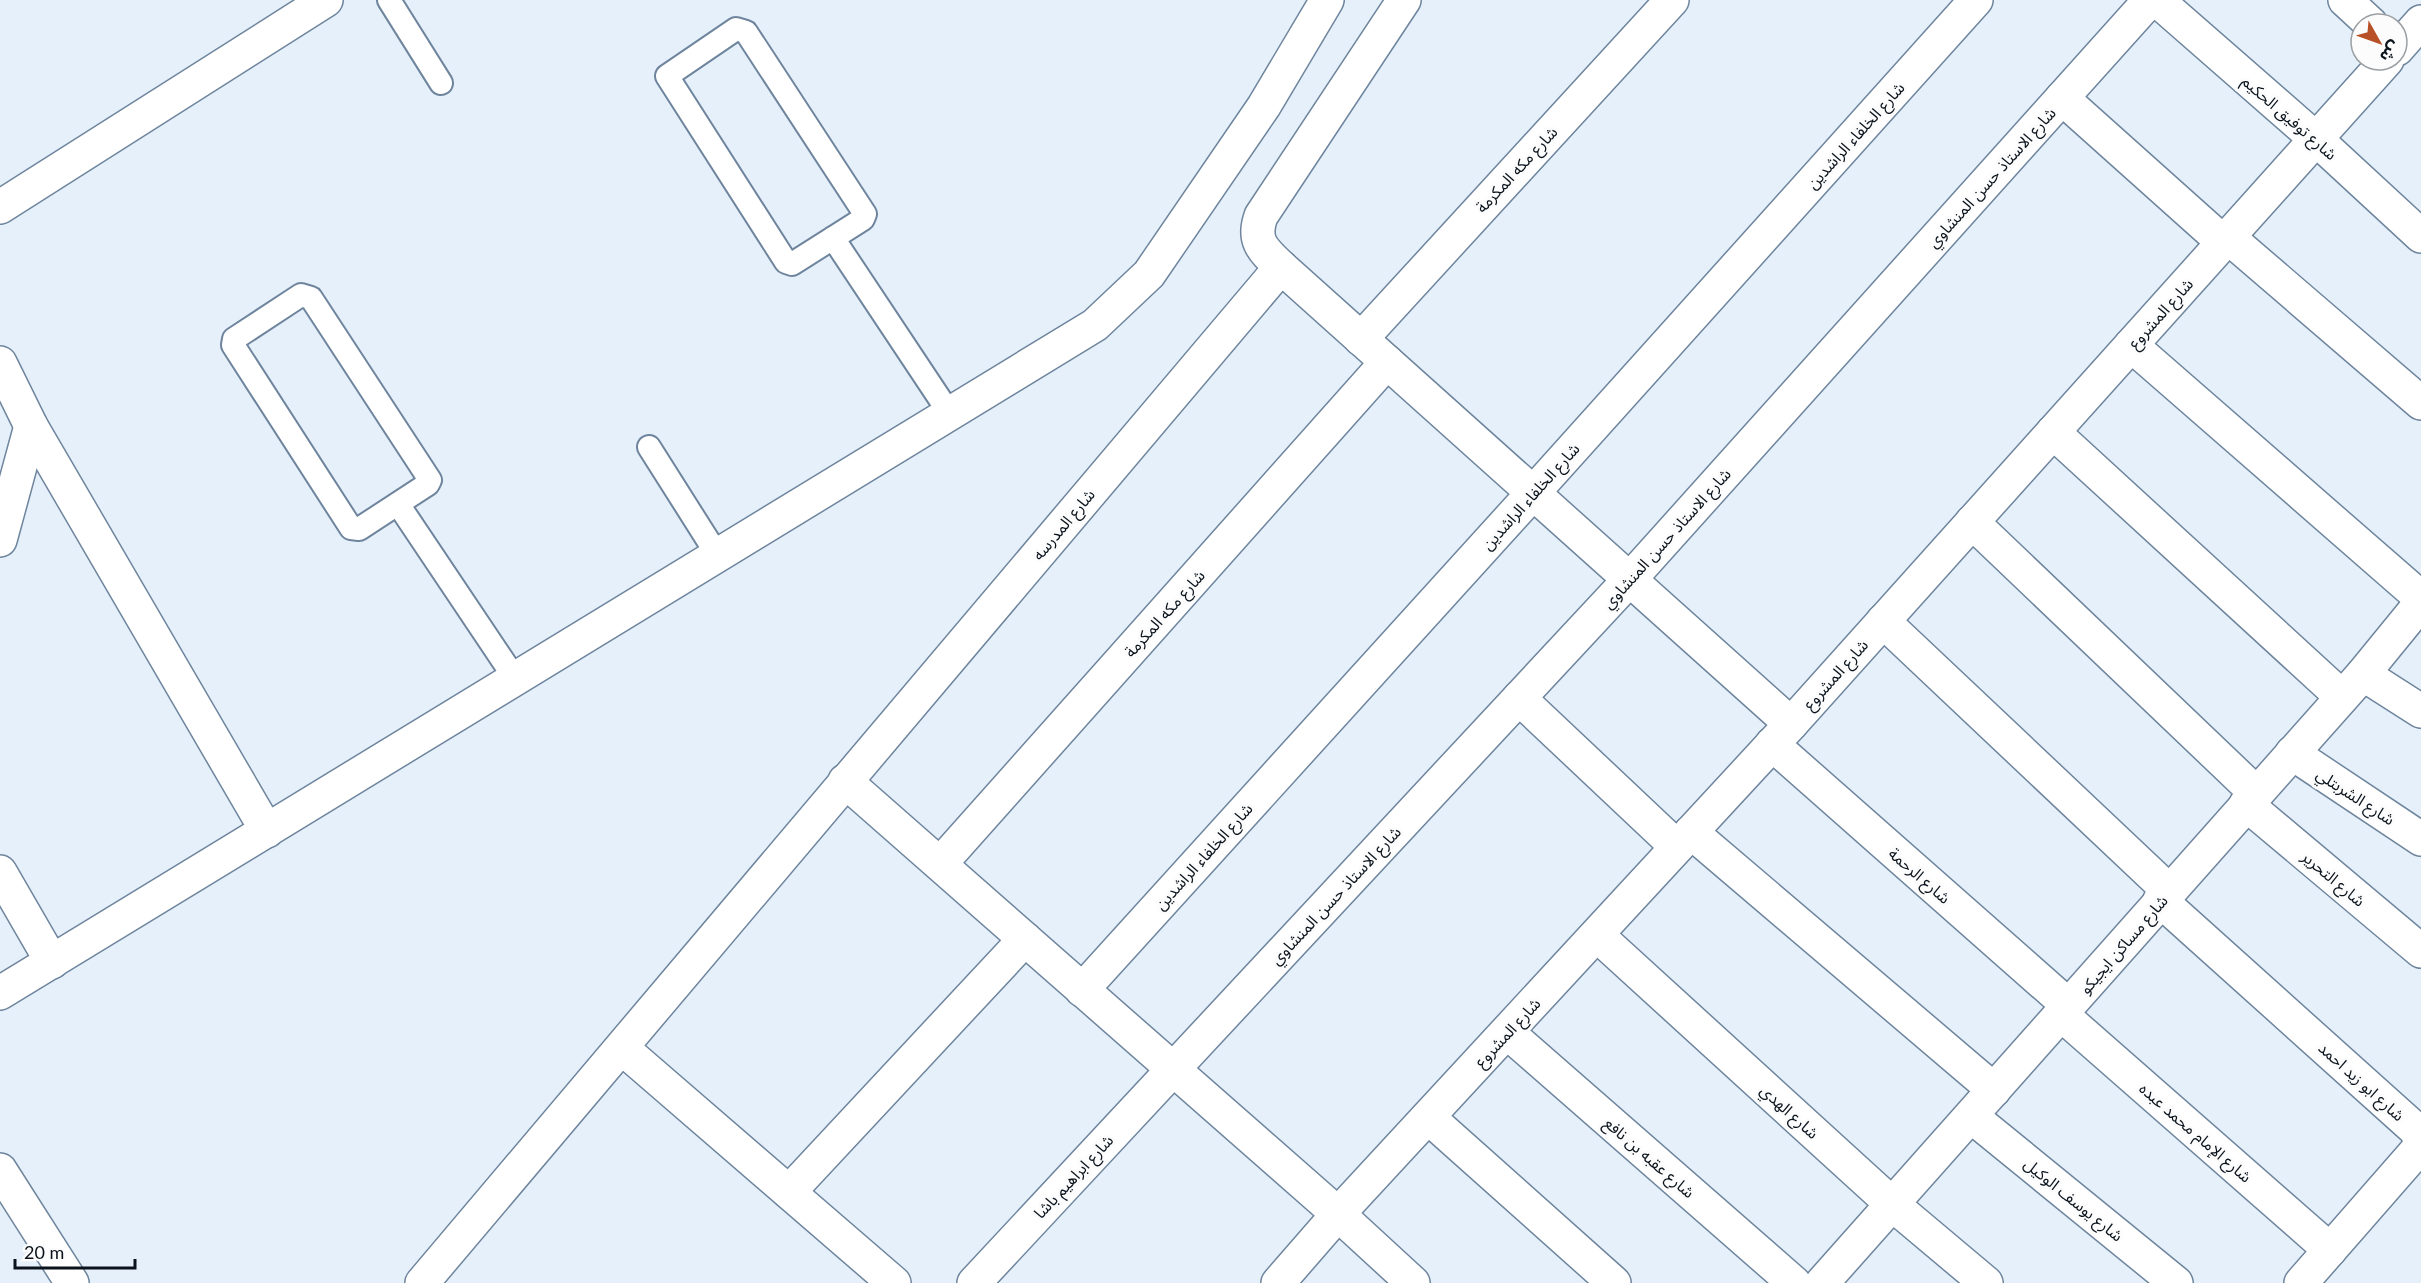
<svg xmlns="http://www.w3.org/2000/svg" width="2421" height="1283" font-family="Lato,'Noto Sans Arabic',sans-serif">
  <style>
    .lines { fill: none; stroke-linecap: round; stroke-linejoin: round }
    .service-casing { stroke: #6e859d; stroke-width: 26 }
    .minor-casing { stroke: #6e859d; stroke-width: 36 }
    .tertiary-casing { stroke: #6e859d; stroke-width: 36 }
    .service { stroke: #fff; stroke-width: 22 }
    .minor { stroke: #fff; stroke-width: 33 }
    .tertiary { stroke: #fff; stroke-width: 33 }
    .labels { text-anchor: middle; dominant-baseline: central; stroke-width: 6; stroke-linejoin: round; paint-order: stroke }
    .street-label { font-size: 16px; fill: #0a131c; stroke: #fcfcfc }
  </style>
  <rect width="100%" height="100%" fill="#e6f0fb"/>
  <g class="lines">
    <defs>
      <g id="service">
        <polyline points="389,0 441,83"/>
        <polygon points="736,29 746,32 865,214 863,219 792,264 786,262 667,76"/>
        <polyline points="833,238 950,414"/>
        <polygon points="301,295 311,298 430,480 428,484 359,529 351,528 233,345 234,339"/>
        <polyline points="649,447 718,556"/>
        <polyline points="398,504 516,680"/>
      </g>
      <g id="minor">
        <path d="M1404 0 1261 216C1252 241 1263 250 1281 267L1791 724"/>
        <polyline points="2157,0 2316,139 2421,236"/>
        <polyline points="2345,0 2371,24"/>
        <polyline points="2397,49 2421,22"/>
        <polyline points="2062,98 2223,242"/>
        <polyline points="0,207 326,0"/>
        <polyline points="2228,237 2421,403"/>
        <polyline points="1361,339 1672,0"/>
        <polyline points="2131,345 2421,598"/>
        <polyline points="0,363 31,426 267,831"/>
        <polyline points="2053,432 2342,697"/>
        <polyline points="1972,522 2256,793"/>
        <polyline points="0,540 31,426"/>
        <polyline points="1883,621 2169,891"/>
        <polyline points="2363,674 2421,711"/>
        <polyline points="1519,698 1677,847"/>
        <polyline points="1772,744 2069,1006"/>
        <polyline points="2292,753 2421,839"/>
        <polyline points="845,781 1338,1214 1413,1283"/>
        <polyline points="2246,804 2421,951"/>
        <polyline points="1691,832 1994,1090"/>
        <polyline points="940,864 1387,362"/>
        <polyline points="0,872 52,962"/>
        <polyline points="2160,900 2416,1130 2421,1142 2419,1148 2301,1283"/>
        <polyline points="1597,935 1892,1204 1986,1283"/>
        <polyline points="1082,990 1533,493 1976,0"/>
        <polyline points="0,993 1095,325 1149,274 1264,106 1327,0"/>
        <polyline points="2061,1014 2330,1250"/>
        <polyline points="1507,1032 1794,1283"/>
        <polyline points="622,1048 894,1283"/>
        <polyline points="1971,1116 2176,1283"/>
        <polyline points="1428,1117 1614,1283"/>
        <polyline points="789,1192 1025,939"/>
        <polyline points="422,1283 1281,267"/>
        <polyline points="974,1283 1630,579 2150,0"/>
        <polyline points="1278,1283 1338,1214 1791,724 2387,60"/>
        <polyline points="1822,1283 2363,674 2421,603"/>
      </g>
      <polyline id="tertiary" points="0,1170 72,1283"/>
    </defs>
    <use href="#service" class="service-casing"/>
    <use href="#minor" class="minor-casing"/>
    <use href="#tertiary" class="tertiary-casing"/>
    <use href="#service" class="service"/>
    <use href="#minor" class="minor"/>
    <use href="#tertiary" class="tertiary"/>
  </g>
  <g class="labels">
    <g class="street-label">
      <text transform="translate(2290 117) rotate(41)">شارع توفيق الحكيم</text>
      <text transform="translate(1855 135) rotate(-48)">شارع الخلفاء الراشدين</text>
      <text transform="translate(1516 169) rotate(-47)">شارع مكه المكرمة</text>
      <text transform="translate(1991 177) rotate(-48)">شارع الاستاذ حسن المنشاوي</text>
      <text transform="translate(2160 313) rotate(-48)">شارع المشروع</text>
      <text transform="translate(1530 496) rotate(-48)">شارع الخلفاء الراشدين</text>
      <text transform="translate(1063 524) rotate(-50)">شارع المدرسه</text>
      <text transform="translate(1666 538) rotate(-48)">شارع الاستاذ حسن المنشاوي</text>
      <text transform="translate(1164 613) rotate(-48)">شارع مكه المكرمة</text>
      <text transform="translate(1835 674) rotate(-48)">شارع المشروع</text>
      <text transform="translate(2356 796) rotate(33)">شارع الشربتلي</text>
      <text transform="translate(1203 856) rotate(-48)">شارع الخلفاء الراشدين</text>
      <text transform="translate(1920 875) rotate(41)">شارع الرحمة</text>
      <text transform="translate(2334 878) rotate(40)">شارع التحرير</text>
      <text transform="translate(1335 895) rotate(-47)">شارع الاستاذ حسن المنشاوي</text>
      <text transform="translate(2123 944) rotate(-49)">شارع مساكن ايجيكو</text>
      <text transform="translate(1507 1032) rotate(-47)">شارع المشروع</text>
      <text transform="translate(2362 1081) rotate(42)">شارع ابو زيد احمد</text>
      <text transform="translate(1790 1111) rotate(42)">شارع الهدي</text>
      <text transform="translate(2196 1132) rotate(41)">شارع الإمام محمد عبده</text>
      <text transform="translate(1650 1157) rotate(41)">شارع عقبه بن نافع</text>
      <text transform="translate(1073 1176) rotate(-47)">شارع ابراهيم باشا</text>
      <text transform="translate(2074 1199) rotate(39)">شارع يوسف الوكيل</text>
    </g>
  </g>
  <g transform="translate(2379 42) rotate(130)"><circle r="28" fill="#fcfcfc" stroke="#9b9fa2" stroke-width="1.5"/>
  <path d="M0-4.5L10 22L0 15L-10 22Z" fill="#b75027"/>
  <text y="-9" font-size="16" font-weight="bold" text-anchor="middle" fill="#0a131c">ش</text>
  </g>
  <path d="M15 1259v9h120v-9" fill="none" stroke="#0a131c" stroke-width="3"/>
  <text x="24" y="1259" font-size="18" fill="#0a131c" stroke="#fcfcfc" stroke-width="4.5" paint-order="stroke">20 m</text>
</svg>
